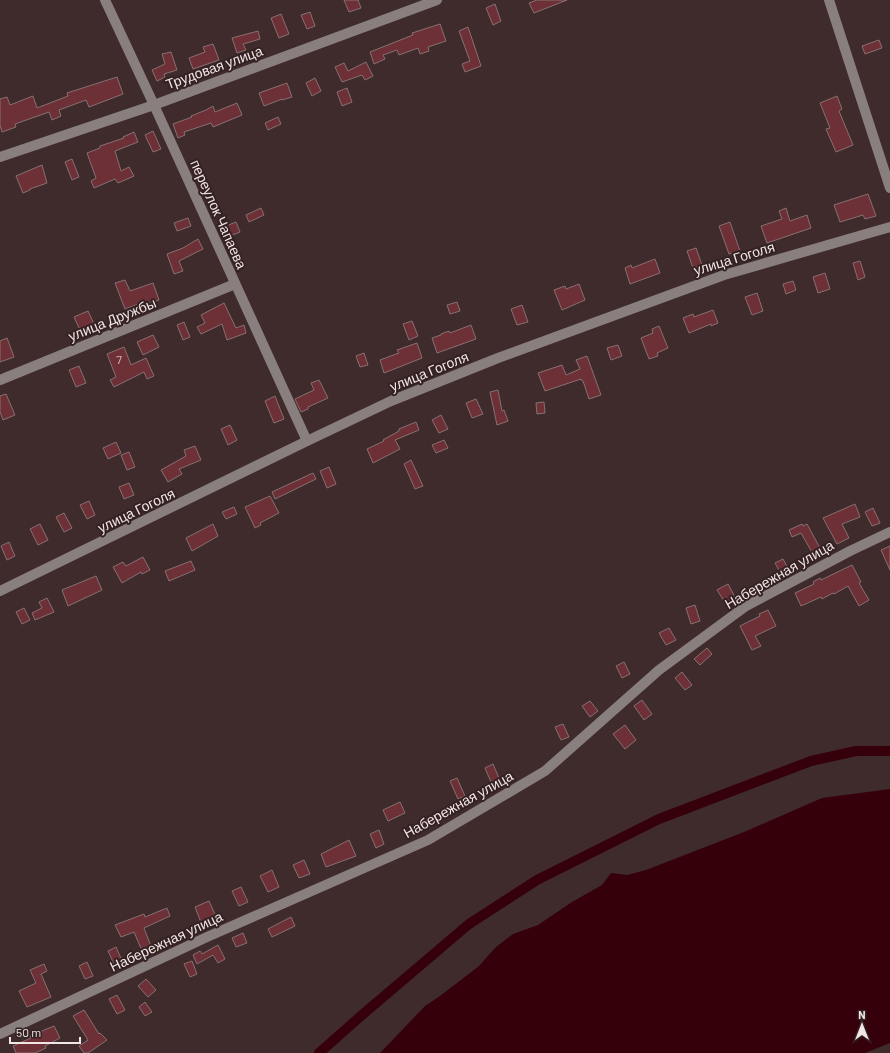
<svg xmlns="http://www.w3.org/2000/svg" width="890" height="1053" font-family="Barlow,sans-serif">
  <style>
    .water { fill: #36000a }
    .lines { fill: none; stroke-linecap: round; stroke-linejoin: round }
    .canal { stroke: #36000a; stroke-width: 10 }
    .building { fill: #6d3037; stroke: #877071 }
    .minor { stroke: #897f7f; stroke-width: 10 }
    .labels { text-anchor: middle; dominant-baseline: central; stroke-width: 4; stroke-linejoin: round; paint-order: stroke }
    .number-label { font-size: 12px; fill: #d1b8ba }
    .street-label { font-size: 14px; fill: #f2e5e5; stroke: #342223 }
  </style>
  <rect width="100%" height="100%" fill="#3f2b2c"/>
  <polygon class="water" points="890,789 890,1043 865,1053 380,1053 425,1006 440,996 479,966 496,947 513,934 538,925 572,902 602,885 611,873 627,875 646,870 744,832 822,798"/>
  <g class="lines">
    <polyline class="canal" points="319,1053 362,1015 469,924 537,880 659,819 811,761 856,751 890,751"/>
  </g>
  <g class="building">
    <polygon points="344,0 358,0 361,8 349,12"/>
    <polygon points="537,0 567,0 534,13 529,3"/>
    <polygon points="495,4 501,21 493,25 486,8"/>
    <polygon points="310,12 315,26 307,29 301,15"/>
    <polygon points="281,14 289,34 279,38 271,18"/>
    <polygon points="440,24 446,41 428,47 429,51 420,54 418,48 399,55 397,50 383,55 385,59 374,64 370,52 413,35 412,33"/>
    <polygon points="468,27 481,66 465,72 462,64 470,61 459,31"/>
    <polygon points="258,31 260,39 243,44 246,50 237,53 232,38"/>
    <polygon points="879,40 882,48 865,54 862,46"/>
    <polygon points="213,44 219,60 193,69 189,58 205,52 203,47"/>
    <polygon points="171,52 177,70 164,74 165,77 157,81 152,70 165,64 162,54"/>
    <polygon points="366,62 373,76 365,80 362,75 342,82 335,67 344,63 348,71"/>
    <polygon points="117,77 123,94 89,107 86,100 59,110 61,116 52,120 49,112 15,124 16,127 2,132 0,125 0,99 7,97 10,105 33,96 37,108 68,96 67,93"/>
    <polygon points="315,78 321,91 312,96 306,83"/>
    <polygon points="287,83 292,97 282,100 282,99 264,106 259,93"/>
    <polygon points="347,88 352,102 342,106 337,92"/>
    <polygon points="837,96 842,109 839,111 853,145 836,152 826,129 830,128 820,103"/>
    <polygon points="237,103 242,115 213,127 211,123 184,132 185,135 178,138 173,124 192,117 191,116 206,110 213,106 215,112"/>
    <polygon points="278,117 281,124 268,130 265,123"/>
    <polygon points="153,131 161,149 153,152 145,135"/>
    <polygon points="134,132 138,142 115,151 121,171 129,167 134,176 118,183 115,179 94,188 91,181 96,178 87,153 100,148 100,146 124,138 123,137"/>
    <polygon points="72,159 79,177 72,180 65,162"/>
    <polygon points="42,165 47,183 30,189 30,190 23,193 16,176"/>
    <polygon points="868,194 876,216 865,219 863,215 840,222 834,205"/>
    <polygon points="261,208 264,215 249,222 246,215"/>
    <polygon points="786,208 790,221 807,215 811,228 767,243 761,226 782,219 779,211"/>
    <polygon points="188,218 191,226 177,231 174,223"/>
    <polygon points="236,222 240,232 230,236 226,226"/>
    <polygon points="730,222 740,251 729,254 719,226"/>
    <polygon points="198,239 203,249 179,261 183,271 174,274 167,254 183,248"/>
    <polygon points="696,248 702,265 693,268 687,251"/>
    <polygon points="655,259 660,273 630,284 625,268 631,265 632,268"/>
    <polygon points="860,261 865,277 858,280 853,263"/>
    <polygon points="825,273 830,289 818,293 813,277"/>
    <polygon points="125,280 130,291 153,283 159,300 142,306 141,303 125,309 115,283"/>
    <polygon points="793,281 796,290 786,294 783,284"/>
    <polygon points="579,284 585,300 562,310 554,290 565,286 566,289"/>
    <polygon points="757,293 763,311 752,315 745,297"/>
    <polygon points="457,302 460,311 450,314 447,305"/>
    <polygon points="224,303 236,328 244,325 246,333 227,340 222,324 201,334 197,327 205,323 201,315"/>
    <polygon points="522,305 528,322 517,325 511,309"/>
    <polygon points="713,310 718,323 711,326 711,324 689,333 683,318 693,314 694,317"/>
    <polygon points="88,311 94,324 80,330 74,317"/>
    <polygon points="412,321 418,336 409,340 403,324"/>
    <polygon points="184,322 190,337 183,340 177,325"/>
    <polygon points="471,325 476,339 437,353 432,338 441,335 441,334 449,331 450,333"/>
    <polygon points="659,326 668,348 657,353 658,356 649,359 641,338 653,333 652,329"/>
    <polygon points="153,335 159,347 143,355 137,342"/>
    <polygon points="7,338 14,357 0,362 0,341"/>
    <polygon points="417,343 422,358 384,373 380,360 399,353 397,350"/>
    <polygon points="618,345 622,356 611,360 607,348"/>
    <polygon points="124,347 131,365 146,358 154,376 147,379 144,372 114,387 110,380 116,377 107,354"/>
    <polygon points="364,353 368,365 360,367 356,356"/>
    <polygon points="587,356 601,395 589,399 583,381 582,381 581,379 545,391 538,373 562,365 566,375 580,369 576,360"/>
    <polygon points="79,366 86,383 76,387 69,370"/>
    <polygon points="319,380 328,398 308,407 308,409 301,412 295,399 314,390 311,383"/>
    <polygon points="498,390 502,411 504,410 508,421 497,425 490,392"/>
    <polygon points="6,394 15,415 3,420 0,412 0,396"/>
    <polygon points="275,396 284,419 274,423 265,401"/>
    <polygon points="476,399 483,414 472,418 466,403"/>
    <polygon points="544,402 545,413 537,414 536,403"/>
    <polygon points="441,415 448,429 439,433 432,420"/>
    <polygon points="416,422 419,430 395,440 400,449 373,463 367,449 384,441 383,440 399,431 399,429"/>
    <polygon points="230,425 237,440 228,445 221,429"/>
    <polygon points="444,440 448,448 436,453 432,445"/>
    <polygon points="116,442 121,453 108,459 103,448"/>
    <polygon points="195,446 201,460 179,469 182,474 168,482 161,470 186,456 184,450"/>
    <polygon points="129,452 135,467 127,470 121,455"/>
    <polygon points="411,460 423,486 415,489 404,464"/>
    <polygon points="329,467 336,484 327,488 320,471"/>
    <polygon points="313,473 316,479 275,499 272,492"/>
    <polygon points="129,483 134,495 124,499 119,487"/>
    <polygon points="270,496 279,513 260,523 261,525 255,528 245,507"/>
    <polygon points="89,501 95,515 87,519 80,505"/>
    <polygon points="855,504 860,517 842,524 849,538 837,544 823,518"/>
    <polygon points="234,507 237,514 226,519 222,512"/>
    <polygon points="873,508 880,523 872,526 865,512"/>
    <polygon points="64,513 72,528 64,532 56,517"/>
    <polygon points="40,524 48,540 38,545 30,529"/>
    <polygon points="213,524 218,536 192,551 186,538"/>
    <polygon points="802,524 803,526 807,524 821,550 813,554 801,533 792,537 789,530"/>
    <polygon points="9,542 15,556 7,560 1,546"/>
    <polygon points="890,546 890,570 881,550"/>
    <polygon points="143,557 150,570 142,574 141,572 122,583 113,567 123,562 126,566"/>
    <polygon points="783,559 789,570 781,574 775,563"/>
    <polygon points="191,561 195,570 169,581 165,571"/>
    <polygon points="852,565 861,582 859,583 869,600 859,606 848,586 834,594 833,593 822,599 821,597 801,606 795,593 814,584 813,582 820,578 821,580"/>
    <polygon points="96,576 102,590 68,606 62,590"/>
    <polygon points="728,584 736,599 726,604 717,590"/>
    <polygon points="47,598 54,612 35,620 32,613 42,608 39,602"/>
    <polygon points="695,605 700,621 691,624 686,608"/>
    <polygon points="24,608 30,620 22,624 16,612"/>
    <polygon points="768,610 776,626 755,636 761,646 752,650 740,626 760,616 759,614"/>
    <polygon points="669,628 676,640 666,645 659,633"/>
    <polygon points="707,648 712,654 700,665 694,659"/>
    <polygon points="624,662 630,674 622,678 616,666"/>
    <polygon points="682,672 692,685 685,690 675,678"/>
    <polygon points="642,700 652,714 644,720 634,706"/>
    <polygon points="590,701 598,711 590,717 582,706"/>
    <polygon points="563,724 569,737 561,740 555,727"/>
    <polygon points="625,725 636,740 625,749 613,734"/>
    <polygon points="493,764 499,778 491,782 485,768"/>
    <polygon points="457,778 465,796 458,799 450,781"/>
    <polygon points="400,802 405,813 388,821 383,810"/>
    <polygon points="379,830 384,844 376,848 370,834"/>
    <polygon points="349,840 356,856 326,867 321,854"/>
    <polygon points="304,860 310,874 299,878 293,865"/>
    <polygon points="272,870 279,887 268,892 260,876"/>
    <polygon points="241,887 248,902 239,906 232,891"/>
    <polygon points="209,901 217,919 202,925 195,907"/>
    <polygon points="167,908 170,916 144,928 152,949 143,953 134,932 121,937 115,925 144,914 145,917"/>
    <polygon points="291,917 295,926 272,937 268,929"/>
    <polygon points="243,933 247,943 236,947 232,938"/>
    <polygon points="218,945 225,959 218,963 213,955 197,964 193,955 200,951 202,954"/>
    <polygon points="116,947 123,963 115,966 108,951"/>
    <polygon points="192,961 197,974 190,977 184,964"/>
    <polygon points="87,962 93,976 85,979 79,966"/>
    <polygon points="44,964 47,971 41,974 51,997 27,1007 19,991 36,983 30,970"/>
    <polygon points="146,979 156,990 148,997 138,986"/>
    <polygon points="117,995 125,1010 117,1014 109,999"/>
    <polygon points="145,1002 152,1012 145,1016 139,1007"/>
    <polygon points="84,1010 99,1034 100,1033 107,1040 88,1053 84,1053 79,1046 88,1040 73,1016"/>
    <polygon points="54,1026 60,1038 45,1046 46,1048 35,1053 16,1053 13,1046 31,1038 30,1036"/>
  </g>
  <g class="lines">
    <g class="minor">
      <polyline points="105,0 154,105 307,441"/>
      <polyline points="829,0 890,188"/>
      <polyline points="0,157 154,105 437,0"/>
      <polyline points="0,380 235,284"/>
      <polyline points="0,591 307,441 391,401 498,358 724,275 890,227"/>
      <polyline points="0,1034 207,937 428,840 545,771 659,670 746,606 850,551 890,532"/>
    </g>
  </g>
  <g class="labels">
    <g class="number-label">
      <text x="119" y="359">7</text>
    </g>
    <g class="street-label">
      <text transform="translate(214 67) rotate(-20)">Трудовая улица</text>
      <text transform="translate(219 214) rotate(66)">переулок Чапаева</text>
      <text transform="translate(734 258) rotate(-17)">улица Гоголя</text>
      <text transform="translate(112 319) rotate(-22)">улица Дружбы</text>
      <text transform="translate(429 371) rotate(-22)">улица Гоголя</text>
      <text transform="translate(136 510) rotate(-26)">улица Гоголя</text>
      <text transform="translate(779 574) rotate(-30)">Набережная улица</text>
      <text transform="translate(458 804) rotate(-29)">Набережная улица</text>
      <text transform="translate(166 941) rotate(-25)">Набережная улица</text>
    </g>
  </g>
  <g transform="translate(862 1025)" stroke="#342223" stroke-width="3" paint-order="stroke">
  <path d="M0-3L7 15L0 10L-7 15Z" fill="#f2e5e5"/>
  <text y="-6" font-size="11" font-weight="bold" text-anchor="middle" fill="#f2e5e5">N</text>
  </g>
  <path d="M10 1037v6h70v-6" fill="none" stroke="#f2e5e5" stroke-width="2"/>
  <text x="16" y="1037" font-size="12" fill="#f2e5e5" stroke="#342223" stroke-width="3" paint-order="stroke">50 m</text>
</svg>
